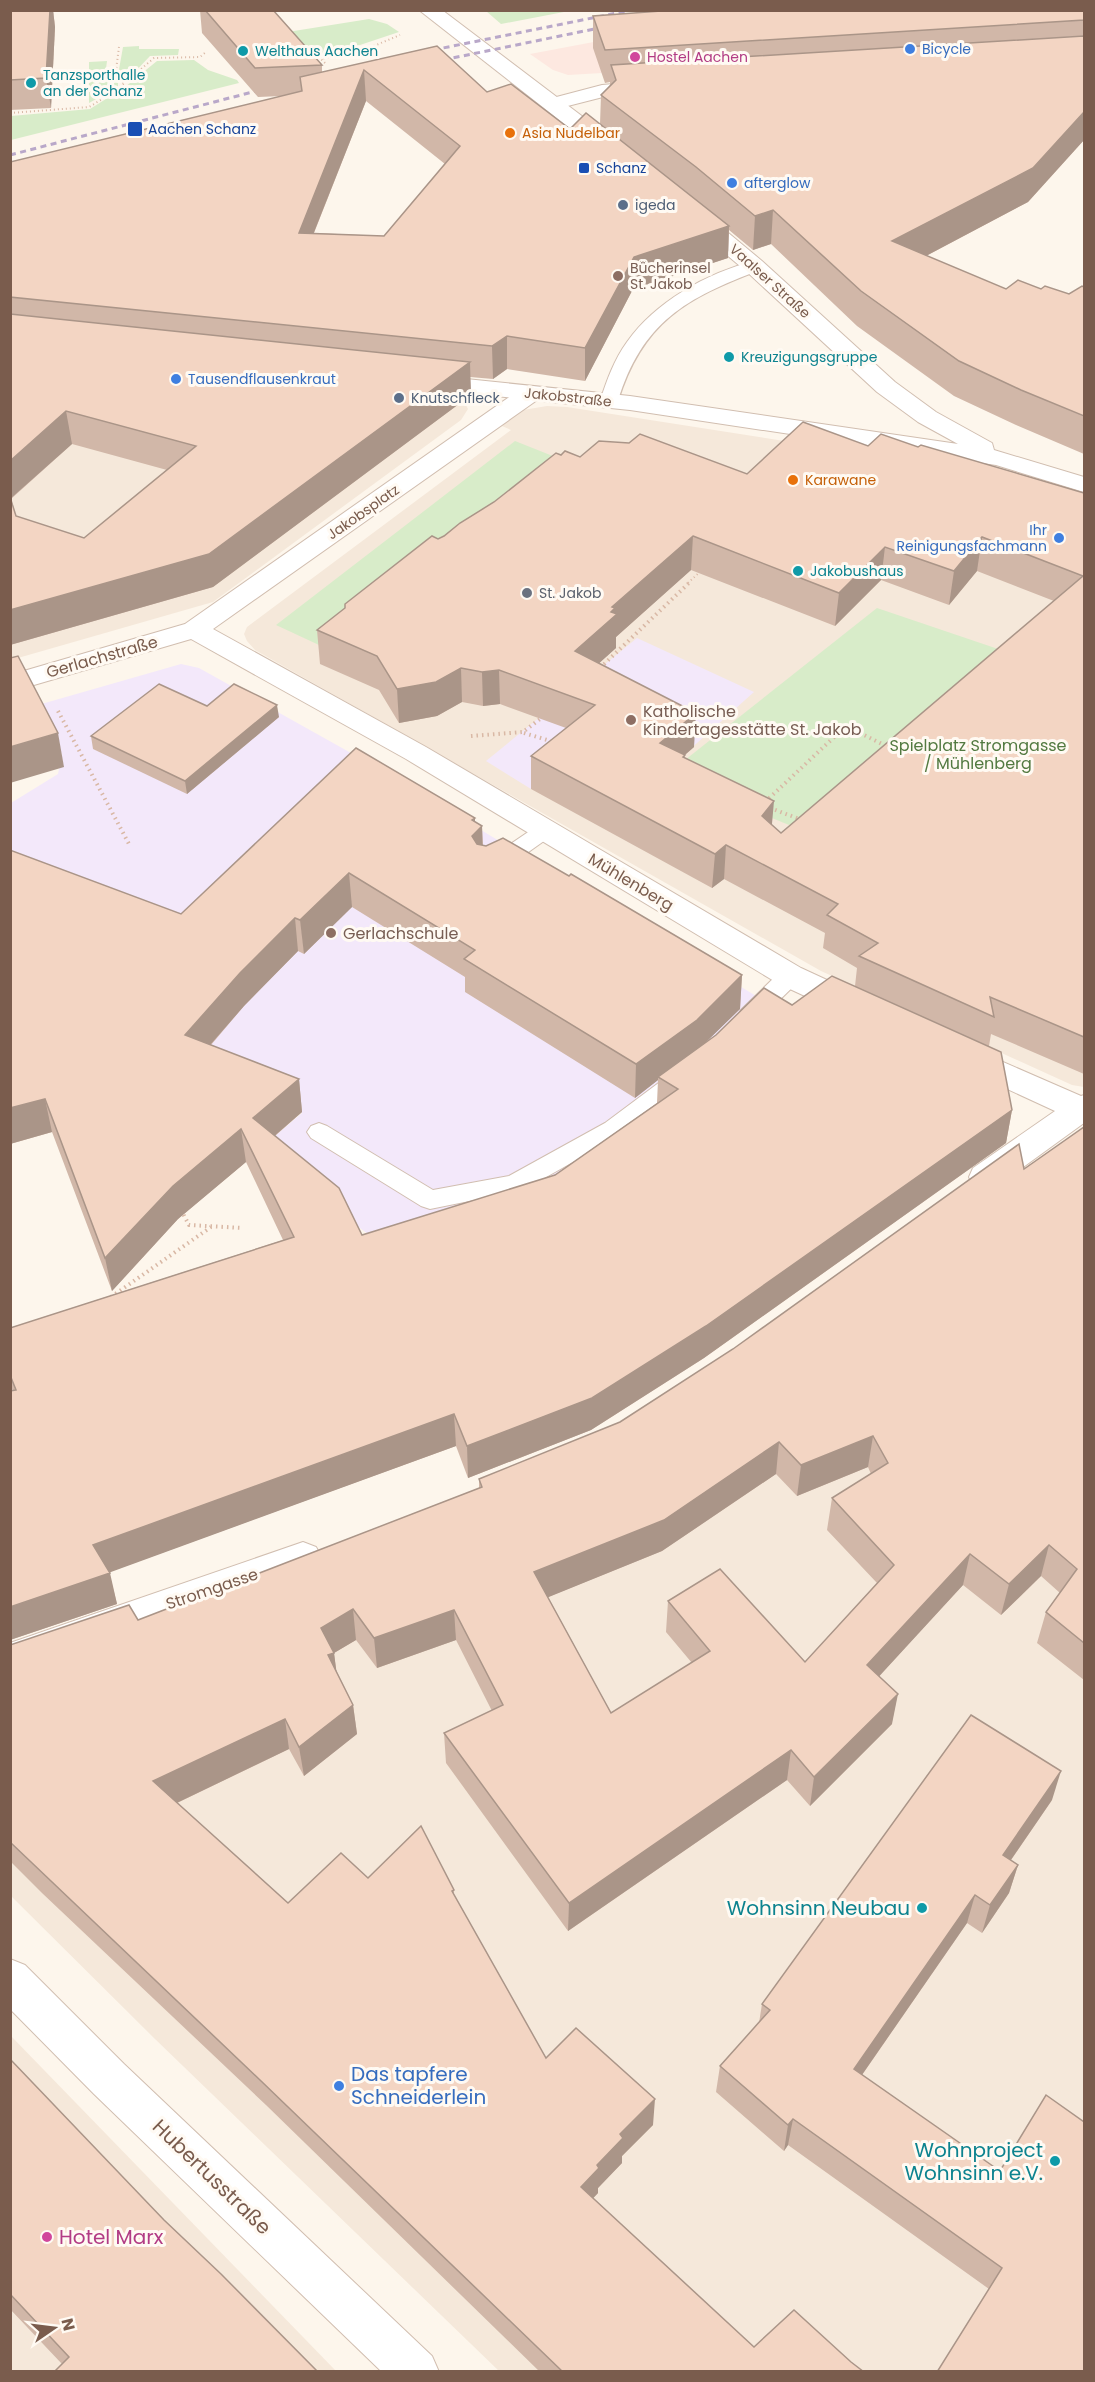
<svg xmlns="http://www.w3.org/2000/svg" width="1095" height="2382" font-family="Poppins,sans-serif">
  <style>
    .residential { fill: #f5e8da }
    .commercial { fill: #fde8e0 }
    .education { fill: #f3e8fa }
    .green { fill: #d8ecc9 }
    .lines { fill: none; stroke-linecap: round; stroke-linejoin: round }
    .service-casing { stroke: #d1beb0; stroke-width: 2 }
    .minor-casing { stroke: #d1beb0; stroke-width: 2 }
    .tertiary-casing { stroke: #d1beb0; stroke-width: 2 }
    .path-far1 { stroke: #d9b8a5; stroke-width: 2; stroke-dasharray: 1 3; stroke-linecap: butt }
    .path { stroke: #d9b8a5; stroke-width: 4; stroke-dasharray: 1.5 4; stroke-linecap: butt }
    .service { fill: #fff; fill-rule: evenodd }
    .minor { fill: #fff; fill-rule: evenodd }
    .tertiary { fill: #fff; fill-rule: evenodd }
    .rail { stroke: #b9a8c9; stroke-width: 3; stroke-dasharray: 6 4.5; stroke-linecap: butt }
    .wall { fill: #d1b7a8; fill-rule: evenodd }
    .shaded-wall { fill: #aa9588 }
    .building { fill: #f3d5c3; stroke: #aa9588; stroke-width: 1.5; fill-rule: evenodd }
    .shop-dot { fill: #3f7fe0; stroke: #fffaf3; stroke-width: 2 }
    .culture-dot { fill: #0f9aa8; stroke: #fffaf3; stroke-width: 2 }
    .hotel-dot { fill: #d1479c; stroke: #fffaf3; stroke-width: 2 }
    .transit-dot { fill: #1a4fb4; stroke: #fffaf3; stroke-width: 2 }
    .food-dot { fill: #e8710a; stroke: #fffaf3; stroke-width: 2 }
    .service-dot { fill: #5c6f8a; stroke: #fffaf3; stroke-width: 2 }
    .education-dot { fill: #8d6e63; stroke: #fffaf3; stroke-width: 2 }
    .worship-dot { fill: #6b7280; stroke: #fffaf3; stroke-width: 2 }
    .labels { text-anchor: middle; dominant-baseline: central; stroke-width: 6; stroke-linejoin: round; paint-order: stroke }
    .far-shop-label { font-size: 14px; fill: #366cbe; stroke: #fffaf3; text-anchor: start }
    .far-culture-label { font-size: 14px; fill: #0d838f; stroke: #fffaf3; text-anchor: start }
    .far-hotel-label { font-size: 14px; fill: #b23c85; stroke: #fffaf3; text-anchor: start }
    .far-transit-label { font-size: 14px; fill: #164399; stroke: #fffaf3; text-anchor: start }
    .far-food-label { font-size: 14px; fill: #c56008; stroke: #fffaf3; text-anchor: start }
    .far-service-label { font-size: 14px; fill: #4e5e75; stroke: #fffaf3; text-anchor: start }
    .far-education-label { font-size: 14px; fill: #785e54; stroke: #fffaf3; text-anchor: start }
    .far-street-label { font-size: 14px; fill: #7a5c4d; stroke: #fffaf3 }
    .far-worship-label { font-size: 14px; fill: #5b616d; stroke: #fffaf3; text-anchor: start }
    .street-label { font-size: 16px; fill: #7a5c4d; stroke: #fffaf3 }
    .education-label { font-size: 16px; fill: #785e54; stroke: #fffaf3; text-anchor: start }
    .park-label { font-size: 16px; fill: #537a41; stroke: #fffaf3 }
    .near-culture-label { font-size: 20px; fill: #0d838f; stroke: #fffaf3; text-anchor: end }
    .near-shop-label { font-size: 20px; fill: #366cbe; stroke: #fffaf3; text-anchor: start }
    .near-street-label { font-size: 20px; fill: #7a5c4d; stroke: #fffaf3 }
    .near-hotel-label { font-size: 20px; fill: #b23c85; stroke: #fffaf3; text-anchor: start }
  </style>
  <rect width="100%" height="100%" fill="#fdf6ec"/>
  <g class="residential">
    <polygon points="11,349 459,398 465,403 468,409 461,420 213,602 11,660"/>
    <polygon points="547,406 567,407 918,462 1084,516 1084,1087 1072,1085 821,971 255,650 247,641 244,634 247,627 511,430 502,426 517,411"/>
    <polygon points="1084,1136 1084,2371 499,2371 155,2039 11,1896 11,1676 603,1462"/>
    <polygon points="11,2036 336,2371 11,2371"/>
  </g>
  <polygon class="commercial" points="689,24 705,67 568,75 553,70 530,54"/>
  <g class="education">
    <polygon points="637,638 754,692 659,777 531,789 486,761"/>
    <polygon points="181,664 199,668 385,772 806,1026 630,1155 396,1255 257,1151 302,1113 11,999 11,803 58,774 62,755 38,705"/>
  </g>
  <g class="green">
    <polygon points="486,11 569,11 501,24"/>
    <polygon points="369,19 387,24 399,32 348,49 311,57 275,34"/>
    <polygon points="139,46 139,49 179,49 178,55 150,56 130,77 121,78 118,75 123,47"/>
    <polygon points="194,60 208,70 237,80 239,83 11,140 11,116 90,109 125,87 157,61"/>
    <polygon points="107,61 105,76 118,83 118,87 89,103 89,62"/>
    <polygon points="515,441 598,474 334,652 276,625"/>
    <polygon points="877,608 1022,657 849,806 789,825 666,775"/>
  </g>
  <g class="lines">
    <defs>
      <g id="service">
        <path d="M754 261 762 266 760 270C686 298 642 322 618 401L615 405H603L600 401C607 380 614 360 627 342 655 302 707 273 754 261Z"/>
        <polygon points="544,824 551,826 555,831 551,836 503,870 495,872 487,870 484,865 487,860 537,826"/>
        <polygon points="790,968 798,970 801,976 798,982 757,1022 749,1024 741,1022 738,1016 741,1010 782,970"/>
        <polygon points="684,1068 692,1070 696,1076 692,1082 621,1135 523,1190 430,1209 421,1206 311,1138 307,1132 311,1126 319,1123 327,1126 433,1190 509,1176 605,1123 676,1070"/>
      </g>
      <g id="minor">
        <polygon points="649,81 656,83 659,87 656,91 603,97 552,110 545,108 542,104 545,100 602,85"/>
        <polygon points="531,386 540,388 543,393 540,398 213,629 426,747 801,968 868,999 872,1007 868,1015 857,1018 846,1015 779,984 406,759 191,639 10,692 10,675 185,624 522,388"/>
        <polygon points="964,1045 1081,1096 1084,1095 1084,1123 997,1186 985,1189 973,1186 969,1177 973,1168 1055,1111 953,1064 948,1056 953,1048"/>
        <polygon points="303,1542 316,1547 322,1558 316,1569 10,1677 10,1643"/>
        <polygon points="10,1959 25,1965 124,2064 432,2356 439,2372 382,2372 94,2094 10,2009"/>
      </g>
      <g id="tertiary">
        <polygon points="419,10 442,10 620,145 623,150 620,155 612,156 604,155"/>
        <polygon points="694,209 702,211 762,261 895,382 936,412 992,443 994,450 1084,477 1084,492 996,465 630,410 427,389 419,387 415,382 419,377 427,375 630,396 958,444 918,422 877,392 746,271 686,221 683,216 686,211"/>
      </g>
    </defs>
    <use href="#service" class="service-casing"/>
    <use href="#minor" class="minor-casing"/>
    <use href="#tertiary" class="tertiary-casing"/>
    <g class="path-far1">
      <polyline points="119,47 115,78 124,83"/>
      <polyline points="325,63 321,59 369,48 400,35"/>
      <polyline points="10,113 89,107 114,92 154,58 200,57 206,52"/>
      <polyline points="688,583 703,569"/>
    </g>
    <g class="path">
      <polyline points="600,668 690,582"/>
      <polyline points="58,711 129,844"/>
      <polyline points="524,733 554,742"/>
      <polyline points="471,736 523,732 544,716"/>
      <polyline points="765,802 846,726 888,747"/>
      <polyline points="770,808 802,820"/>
      <polyline points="181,1210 189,1225 243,1228"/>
      <polyline points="111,1297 211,1227"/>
    </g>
    <use href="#service" class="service"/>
    <use href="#minor" class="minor"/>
    <use href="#tertiary" class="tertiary"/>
    <g class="rail">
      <polyline points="423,52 632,10"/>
      <polyline points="433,62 609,26"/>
      <polyline points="10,155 268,88"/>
    </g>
  </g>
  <g class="wall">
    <polygon points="10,10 53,10 55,27 51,108 10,110"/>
    <path d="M200 10H273L322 65V72L437 46 487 92 570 129 600 124 601 95 610 85V82L605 83 593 48V16L648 12 646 10H1084V140L1028 202 926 256 1006 289H1041L1069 294 1084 287V454L1016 425 954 396 857 326 771 244 753 250 729 230 728 258 633 289 585 381 507 369 493 379 470 377 471 395 213 587 10 645V162L282 96 258 97 202 33ZM366 101 445 164 384 236 314 233ZM72 444 167 470 84 538 16 516 11 499Z"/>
    <path d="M868 446 918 447 1084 493V1074L991 1034 989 1046 1012 1110 1006 1143 704 1358 591 1430 468 1478 456 1446 109 1572 117 1604 10 1640V1391H13L10 1385V1328L283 1240 246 1162 178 1219 112 1291 52 1132 10 1144V850L181 914 475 822 482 826 483 846 742 975 740 1009 704 1043 792 1005 855 986 857 968 823 948 825 933 724 879 712 888 531 789V756L566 728 500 704 483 706 462 702 437 716 399 723 379 690 320 664 317 630 438 539 444 536 494 502 561 455 747 474ZM691 570 835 626 881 580 949 605 977 571 1054 601 781 833 772 825 685 758V755L694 747 599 663 616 648V637ZM352 907 465 977V992L635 1098 658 1080 657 1103 555 1175 362 1235 275 1136 302 1112 299 1079 211 1045 244 1006 298 951 304 954Z"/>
    <polygon points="207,706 279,717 187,794 93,749 91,736"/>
    <path d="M1084 1127V1680L1037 1643 1046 1612 1060 1593 1041 1576 1001 1615 963 1585 879 1676 892 1724 810 1806 787 1780 568 1931 446 1763 444 1733 492 1711 456 1640 377 1668 356 1640 334 1653 336 1670 353 1705 357 1734 304 1776 289 1749 177 1803 288 1903 368 1878 454 1890V1895L546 2058 653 2125 622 2156V2163L598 2188V2193L593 2198 754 2347 851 2362 864 2372H540L266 2105 42 1893 10 1861V1645L138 1620 479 1488V1479L620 1422 1024 1169ZM868 1467 871 1474 832 1498 827 1530 877 1583 805 1662 668 1601 666 1632 692 1663 611 1713 548 1597 662 1551 776 1474 797 1496Z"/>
    <polygon points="1052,1800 1011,1860 1018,1865 1009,1893 982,1933 967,1923 862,2075 1000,2171 1084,2372 989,2289 788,2145 784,2151 716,2092 720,2066 759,2023 762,2004"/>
    <polygon points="10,2059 164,2220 221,2274 62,2364 10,2309"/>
  </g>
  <g class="shaded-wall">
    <polygon points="50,10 53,10 55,27 51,108 46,78"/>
    <polygon points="364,70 366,101 301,265 299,233"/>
    <polygon points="1084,112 1084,140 1028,202 888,276 892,241"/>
    <polygon points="773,210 771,244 753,250 755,216"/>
    <polygon points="729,226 728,258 633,289 585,381 585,348 634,257"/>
    <polygon points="507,336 507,369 493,379 492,346"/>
    <polygon points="470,362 471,395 213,587 10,645 10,610"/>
    <polygon points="66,411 72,444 10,499 10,461"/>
    <polygon points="693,536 691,570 616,637 616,648 575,685 575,651 612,607"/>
    <polygon points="982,537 977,571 949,605 954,571"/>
    <polygon points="885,547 881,580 835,626 839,593"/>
    <polygon points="461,668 462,702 437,716 399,723 397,689"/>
    <polygon points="499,670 500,704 483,706 482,672"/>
    <polygon points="277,705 279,717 187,794 185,781"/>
    <polygon points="696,713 694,747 659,777 660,743"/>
    <polygon points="58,733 64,767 10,783 10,747"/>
    <polygon points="774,801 771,835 762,816"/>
    <polygon points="475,818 475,833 482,826 483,860 473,870 472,820"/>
    <polygon points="726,845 724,879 712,888 715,854"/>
    <polygon points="349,873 352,907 304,954 300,920"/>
    <polygon points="295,918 298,951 244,1006 190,1068 185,1035 240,973"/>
    <polygon points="742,975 740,1009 695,1053 658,1077 658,1080 635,1098 636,1064"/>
    <polygon points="299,1079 302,1112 257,1151 253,1118"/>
    <polygon points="45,1099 52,1132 10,1144 10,1108"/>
    <polygon points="1012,1110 1006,1143 704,1358 591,1430 468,1478 467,1446"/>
    <polygon points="241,1129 246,1162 178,1219 112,1291 105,1258 173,1186"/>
    <polygon points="454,1414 456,1446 100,1576 93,1545"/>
    <polygon points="873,1436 868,1467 797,1496 801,1465"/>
    <polygon points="779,1442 776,1474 662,1551 534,1603 534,1572"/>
    <polygon points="1049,1545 1041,1576 1001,1615 1009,1584"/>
    <polygon points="970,1554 963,1585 862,1695 867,1665"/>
    <polygon points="110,1573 117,1604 10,1640 10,1607"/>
    <polygon points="353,1609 356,1640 334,1653 338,1683 332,1685 321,1628"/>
    <polygon points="454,1610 456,1640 377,1668 374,1638"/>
    <polygon points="898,1694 892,1724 810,1806 814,1777"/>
    <polygon points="353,1705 357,1734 304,1776 299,1747"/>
    <polygon points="285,1719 289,1749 160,1811 153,1781"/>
    <polygon points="791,1750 787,1780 568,1931 569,1903"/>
    <polygon points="1061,1771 1052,1800 995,1883 1003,1855"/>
    <polygon points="1018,1865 1009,1893 982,1933 990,1905"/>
    <polygon points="975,1895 967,1923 848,2095 854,2069"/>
    <polygon points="655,2099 653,2125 622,2156 622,2163 598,2188 598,2193 581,2211 581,2187 620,2134"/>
    <polygon points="793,2119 788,2145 784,2151 788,2125"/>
  </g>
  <g class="building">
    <polygon points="10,10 50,10 46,78 10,80"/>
    <polygon points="205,10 273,10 322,65 255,68"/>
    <polygon points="675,10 1084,10 1084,20 605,50 593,16"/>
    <polygon points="1084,36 1084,112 1033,168 892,241 1006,289 1018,280 1041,289 1045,286 1069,294 1082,286 1084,287 1084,416 1021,390 959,361 861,291 773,210 755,216 696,167 601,95 616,80 611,65"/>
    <path d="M437 46 487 92 511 84 570 129 586 113 729 226 634 257 585 348 507 336 492 346 10 297V162L302 91 300 77ZM364 70 460 146 384 236 299 233Z"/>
    <polygon points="10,314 470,362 209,554 10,610 10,497 16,516 84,538 196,446 66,411 10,461"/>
    <path d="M803 422 868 446 881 434 918 447 921 445 1084 493V1037L990 997 994 1017 859 956 878 943 827 915 838 904 726 845 715 854 531 756 595 705 499 670 482 672 461 668 436 682 397 689 377 656 317 630 345 608V604L432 536 438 539 444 536 460 523 494 502 556 453 561 455 565 451 580 457 599 441 629 443 640 434 747 474ZM693 536 839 593 885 547 954 571 982 537 1083 576 781 833 762 816 774 801 683 757 685 755 660 743 696 713 575 651 617 614 611 612 615 608 612 607Z"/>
    <polygon points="18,656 58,733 10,747 10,658"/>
    <polygon points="159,684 207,706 234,684 277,705 185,781 91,736"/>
    <polygon points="356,748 475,818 472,820 482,826 472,836 477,844 486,846 503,838 569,876 571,874 742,975 697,1020 636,1064 464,959 475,950 349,873 300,920 295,918 240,973 185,1035 299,1079 253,1118 339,1188 362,1235 555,1175 678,1089 658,1077 716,1035 764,988 792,1005 832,976 1001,1052 1012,1110 706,1326 592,1398 467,1446 454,1414 93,1545 110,1573 10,1607 10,1391 16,1390 10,1375 10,1328 294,1237 241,1129 173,1186 105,1258 45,1099 10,1108 10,850 181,914"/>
    <path d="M1084 1127V1643L1046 1612 1077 1569 1049 1545 1009 1584 970 1554 867 1665 898 1694 814 1777 791 1750 569 1903 444 1733 503 1705 454 1610 374 1638 353 1609 321 1628 334 1653 328 1655 353 1705 299 1747 285 1719 153 1781 288 1903 341 1853 368 1878 421 1826 454 1890 452 1891 546 2058 576 2028 655 2099 620 2134 623 2138 597 2165 599 2168 581 2187 754 2347 794 2310 851 2362 864 2372H563L260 2080 10 1842V1645L129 1605 138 1620 482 1487 479 1479 620 1422 733 1349 1019 1144 1024 1169ZM873 1436 888 1463 832 1498 894 1565 805 1662 720 1569 668 1601 710 1651 611 1713 534 1572 664 1520 779 1442 801 1465Z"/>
    <polygon points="971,1715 1061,1771 1003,1855 1018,1865 990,1905 975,1895 854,2069 1000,2171 1046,2095 1084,2122 1084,2372 937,2372 1002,2268 793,2119 788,2125 720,2066 770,2010 762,2004"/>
    <polygon points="10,2059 164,2220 221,2274 318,2372 54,2372 69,2357 10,2294"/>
  </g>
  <g class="shop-dot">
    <circle cx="910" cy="49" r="6"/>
    <circle cx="732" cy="183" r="6"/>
    <circle cx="176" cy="379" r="6"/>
    <circle cx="1059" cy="538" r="6"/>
    <circle cx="339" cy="2086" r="6"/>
  </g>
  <g class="culture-dot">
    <circle cx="243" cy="51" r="6"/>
    <circle cx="31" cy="83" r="6"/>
    <circle cx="729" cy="357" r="6"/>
    <circle cx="798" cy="571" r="6"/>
    <circle cx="922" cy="1908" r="6"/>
    <circle cx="1055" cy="2161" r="6"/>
  </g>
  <g class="hotel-dot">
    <circle cx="635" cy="57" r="6"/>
    <circle cx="47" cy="2237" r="6"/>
  </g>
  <g class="transit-dot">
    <rect x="127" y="121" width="16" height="16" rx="3"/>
    <rect x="578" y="162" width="12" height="12" rx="3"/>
  </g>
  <g class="food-dot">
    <circle cx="510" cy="133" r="6"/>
    <circle cx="793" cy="480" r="6"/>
  </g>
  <g class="service-dot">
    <circle cx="623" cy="205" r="6"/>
    <circle cx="399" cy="398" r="6"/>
  </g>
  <g class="education-dot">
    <circle cx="618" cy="276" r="6"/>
    <circle cx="631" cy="720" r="6"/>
    <circle cx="331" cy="933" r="6"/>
  </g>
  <circle class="worship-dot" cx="527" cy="593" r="6"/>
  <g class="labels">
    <g class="far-shop-label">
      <text x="922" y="49">Bicycle</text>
      <text x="744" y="183">afterglow</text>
      <text x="188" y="379">Tausendflausenkraut</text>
      <text x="1047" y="530" text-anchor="end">Ihr<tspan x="1047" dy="16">Reinigungsfachmann</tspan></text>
    </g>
    <g class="far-culture-label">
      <text x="255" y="51">Welthaus Aachen</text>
      <text x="43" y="75">Tanzsporthalle<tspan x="43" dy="16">an der Schanz</tspan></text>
      <text x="741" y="357">Kreuzigungsgruppe</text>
      <text x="810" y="571">Jakobushaus</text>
    </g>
    <g class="far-hotel-label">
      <text x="647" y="57">Hostel Aachen</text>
    </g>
    <g class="far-transit-label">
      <text x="148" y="129">Aachen Schanz</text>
      <text x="596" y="168">Schanz</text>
    </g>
    <g class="far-food-label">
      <text x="522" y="133">Asia Nudelbar</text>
      <text x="805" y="480">Karawane</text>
    </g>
    <g class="far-service-label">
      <text x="635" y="205">igeda</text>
      <text x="411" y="398">Knutschfleck</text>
    </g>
    <g class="far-education-label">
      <text x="630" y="268">Bücherinsel<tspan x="630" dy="16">St. Jakob</tspan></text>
    </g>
    <g class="far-street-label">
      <text transform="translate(770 281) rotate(42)">Vaalser Straße</text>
      <text transform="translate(568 397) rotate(6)">Jakobstraße</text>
      <text transform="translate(363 512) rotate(-35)">Jakobsplatz</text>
    </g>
    <g class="far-worship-label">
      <text x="539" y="593">St. Jakob</text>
    </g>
    <g class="street-label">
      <text transform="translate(102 657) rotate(-16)">Gerlachstraße</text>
      <text transform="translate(631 882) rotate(31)">Mühlenberg</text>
      <text transform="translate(212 1589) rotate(-19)">Stromgasse</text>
    </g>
    <g class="education-label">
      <text x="643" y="711">Katholische<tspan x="643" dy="18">Kindertagesstätte St. Jakob</tspan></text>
      <text x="343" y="933">Gerlachschule</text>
    </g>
    <g class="park-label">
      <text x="978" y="745">Spielplatz Stromgasse<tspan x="978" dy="18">/ Mühlenberg</tspan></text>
    </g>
    <g class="near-culture-label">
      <text x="910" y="1908">Wohnsinn Neubau</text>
      <text x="1043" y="2150">Wohnproject<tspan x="1043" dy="23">Wohnsinn e.V.</tspan></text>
    </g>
    <g class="near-shop-label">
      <text x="351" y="2074">Das tapfere<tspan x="351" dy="23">Schneiderlein</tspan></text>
    </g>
    <g class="near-street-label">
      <text transform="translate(212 2177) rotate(44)">Hubertusstraße</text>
    </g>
    <g class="near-hotel-label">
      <text x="59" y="2237">Hotel Marx</text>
    </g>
  </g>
  <rect width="1095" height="2382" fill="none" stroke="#7a5c4d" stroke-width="24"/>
  <g transform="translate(54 2328) rotate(76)" stroke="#fffaf3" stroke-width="4.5" paint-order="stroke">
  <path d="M0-4.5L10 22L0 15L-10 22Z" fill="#7a5c4d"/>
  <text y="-9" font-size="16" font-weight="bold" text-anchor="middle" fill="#7a5c4d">N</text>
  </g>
</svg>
